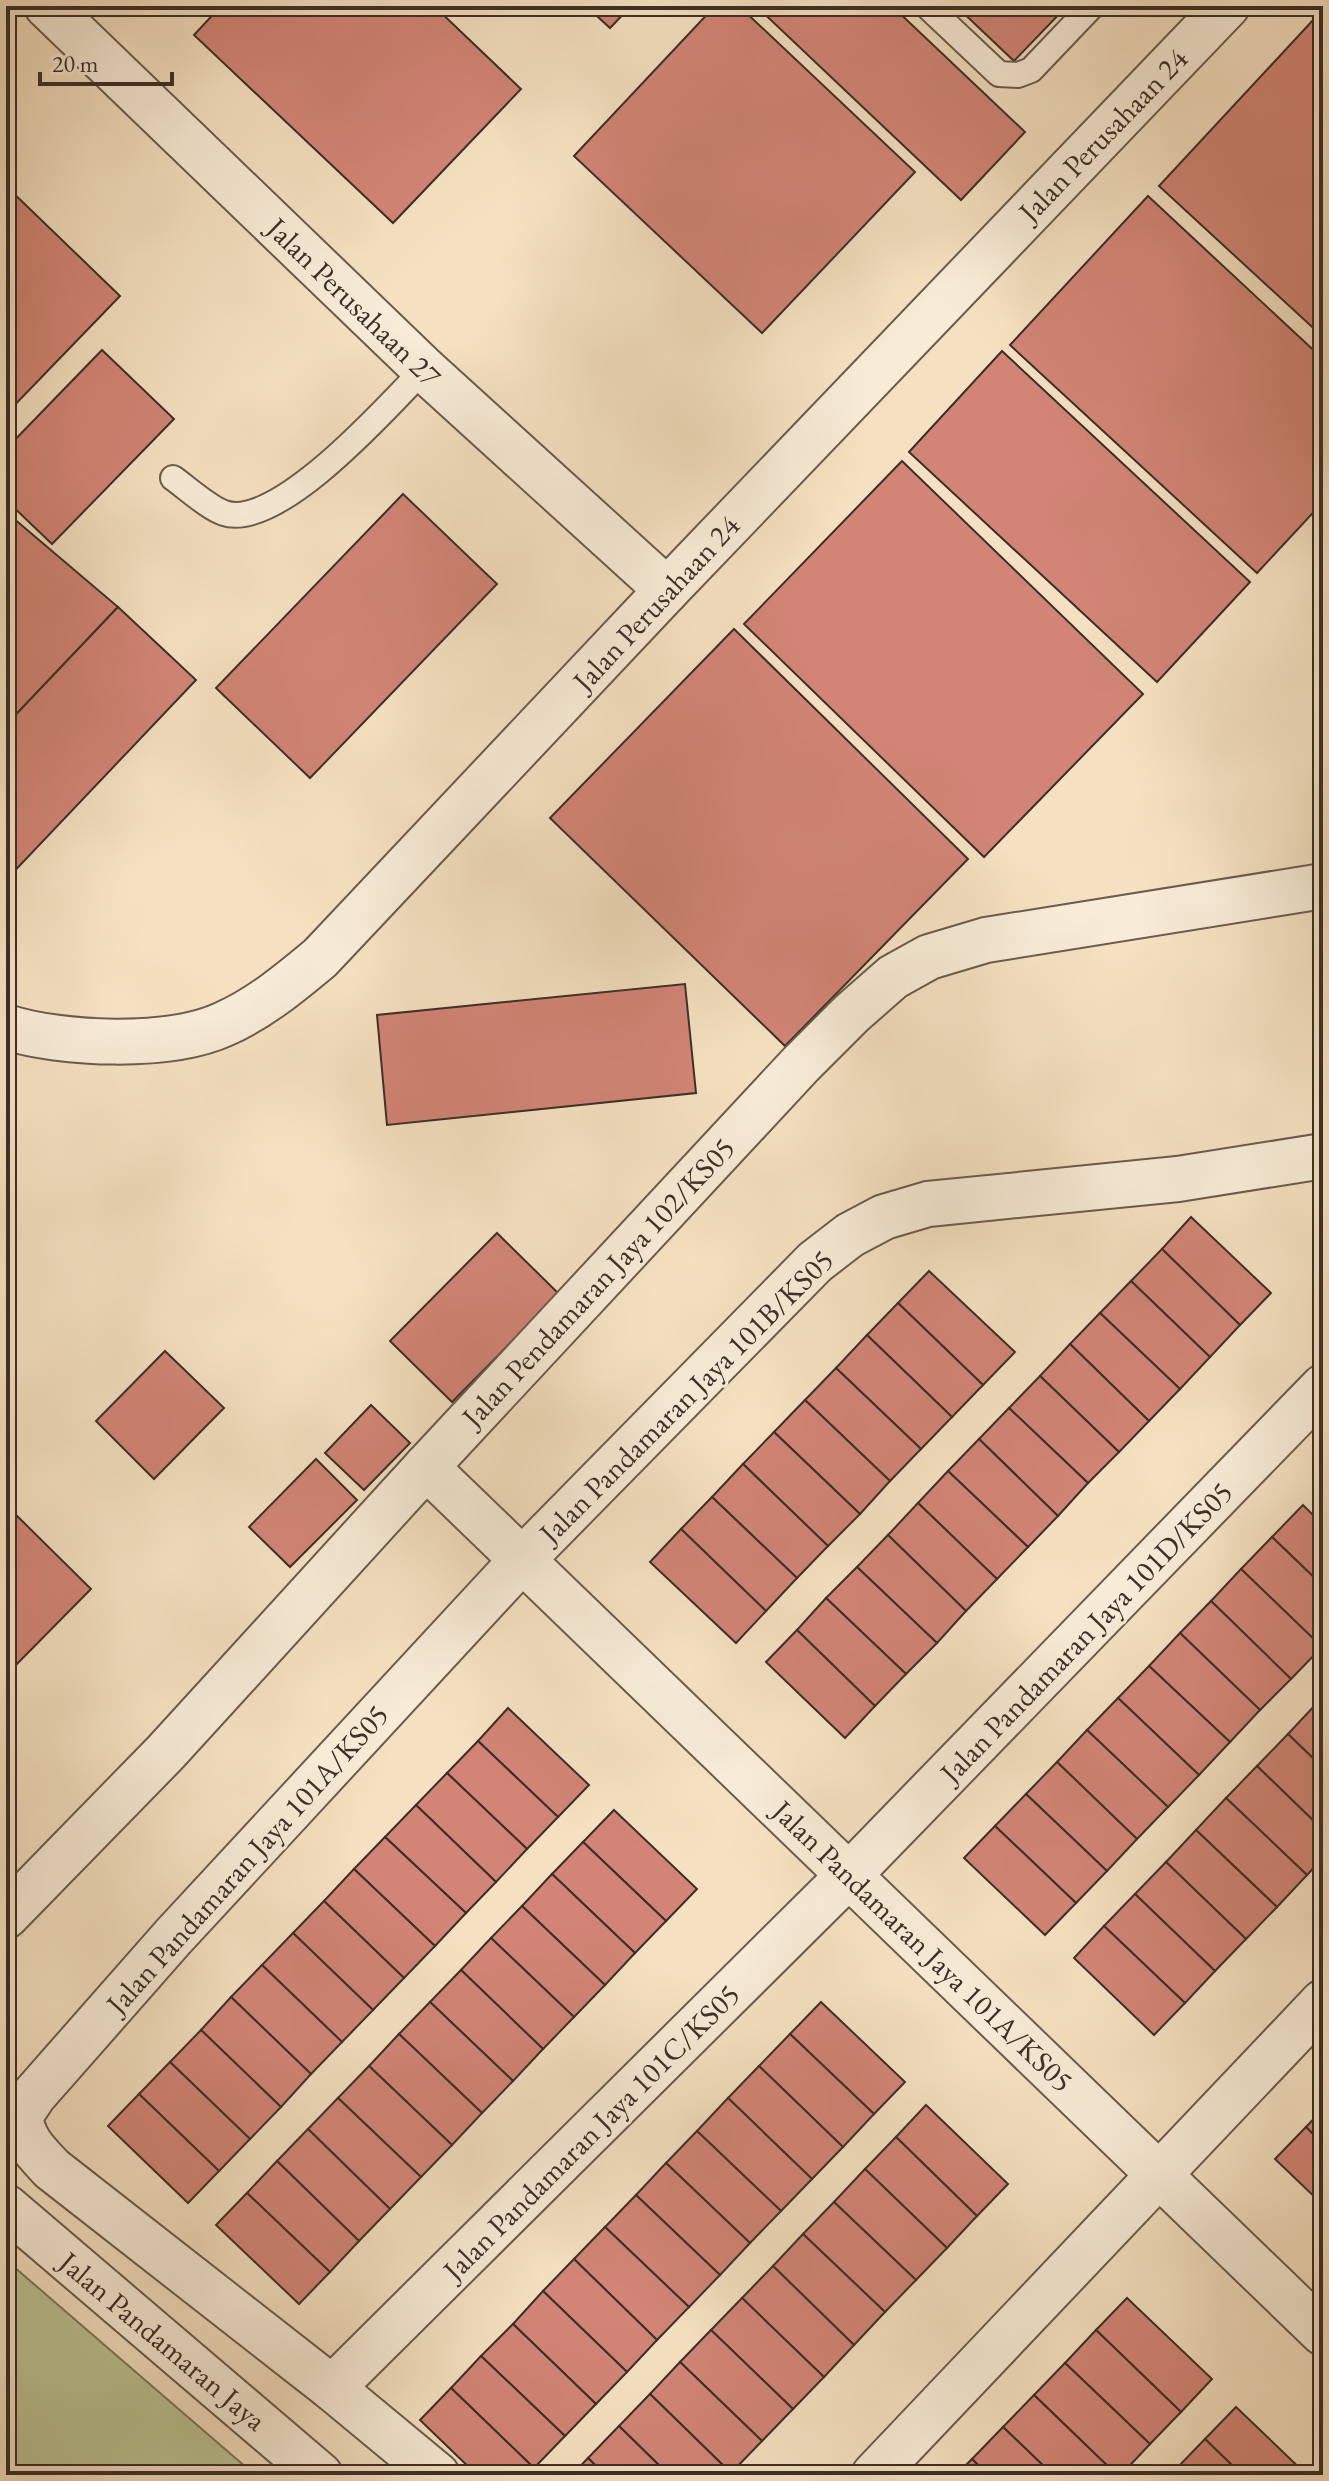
<svg xmlns="http://www.w3.org/2000/svg" width="1329" height="2481" font-family="'EB Garamond',serif">
  <style>
    .green { fill: #bbc393; stroke: #7b795e; stroke-width: 2 }
    .building { fill: #d28576; stroke: #3b2f28; stroke-width: 2 }
    .lines { fill: none; stroke-linecap: round; stroke-linejoin: round }
    .service-casing { stroke: #6a5c4e; stroke-width: 28 }
    .minor-casing { stroke: #6a5c4e; stroke-width: 48 }
    .tertiary-casing { stroke: #6a5c4e; stroke-width: 48 }
    .service { stroke: #f8ecd7; stroke-width: 24 }
    .minor { stroke: #f8ecd7; stroke-width: 44 }
    .tertiary { stroke: #f8ecd7; stroke-width: 44 }
    .labels { text-anchor: middle; dominant-baseline: central; stroke-width: 6; stroke-linejoin: round; paint-order: stroke }
    .street-label { font-size: 30px; fill: #3b2f28; stroke: #f8ecd7 }
  </style>
  <rect width="100%" height="100%" fill="#f5e1c1"/>
  <filter id="stains"><feTurbulence type="fractalNoise" baseFrequency=".0025" numOctaves="4"/><feColorMatrix values="0 0 0 0 .2 0 0 0 0 .09 0 0 0 0 .02 0 0 0 .5 -.17"/></filter>
  <radialGradient id="worn" r=".72"><stop offset=".6" stop-color="#630" stop-opacity="0"/><stop offset="1" stop-color="#630" stop-opacity=".3"/></radialGradient>
  <polygon class="green" points="6,2260 255,2475 6,2475"/>
  <g class="building">
    <polygon points="221,6 434,6 521,89 393,223 194,35"/>
    <polygon points="586,6 631,6 610,28"/>
    <polygon points="715,6 739,6 915,172 762,333 574,156"/>
    <polygon points="756,6 892,6 1025,132 961,200"/>
    <polygon points="956,6 1067,6 1014,61"/>
    <polygon points="1314,19 1323,28 1323,337 1159,186"/>
    <polygon points="6,186 120,296 6,414"/>
    <polygon points="1148,196 1323,359 1323,502 1257,573 1010,345"/>
    <polygon points="102,350 174,419 52,544 6,500 6,449"/>
    <polygon points="1002,351 1250,582 1157,682 909,452"/>
    <polygon points="902,461 1143,694 984,857 744,624"/>
    <polygon points="403,494 497,584 310,778 216,688"/>
    <polygon points="6,512 118,607 6,725"/>
    <polygon points="118,607 196,680 6,880 6,725"/>
    <polygon points="734,629 968,859 785,1046 550,818"/>
    <polygon points="685,984 696,1093 387,1125 377,1015"/>
    <polygon points="1191,1217 1271,1293 1240,1325 1162,1249"/>
    <polygon points="497,1233 559,1294 452,1402 390,1341"/>
    <polygon points="1162,1249 1240,1325 1210,1357 1131,1281"/>
    <polygon points="929,1271 1015,1352 983,1385 898,1303"/>
    <polygon points="1131,1281 1210,1357 1180,1389 1100,1313"/>
    <polygon points="898,1303 983,1385 952,1417 867,1335"/>
    <polygon points="1100,1313 1180,1389 1149,1421 1070,1344"/>
    <polygon points="867,1335 952,1417 921,1449 836,1368"/>
    <polygon points="1070,1344 1149,1421 1119,1452 1040,1376"/>
    <polygon points="165,1351 224,1408 154,1479 96,1421"/>
    <polygon points="836,1368 921,1449 890,1481 805,1400"/>
    <polygon points="1040,1376 1119,1452 1088,1483 1009,1408"/>
    <polygon points="805,1400 890,1481 860,1514 774,1432"/>
    <polygon points="371,1405 410,1443 364,1490 325,1453"/>
    <polygon points="1009,1408 1088,1483 1058,1516 979,1439"/>
    <polygon points="774,1432 860,1514 828,1546 743,1464"/>
    <polygon points="979,1439 1058,1516 1028,1547 948,1471"/>
    <polygon points="316,1459 357,1500 290,1567 249,1527"/>
    <polygon points="743,1464 828,1546 797,1578 712,1497"/>
    <polygon points="948,1471 1028,1547 997,1579 918,1503"/>
    <polygon points="712,1497 797,1578 766,1611 681,1529"/>
    <polygon points="918,1503 997,1579 966,1611 888,1535"/>
    <polygon points="6,1505 91,1589 6,1675"/>
    <polygon points="1303,1505 1323,1525 1323,1586 1272,1537"/>
    <polygon points="681,1529 766,1611 736,1643 650,1562"/>
    <polygon points="888,1535 966,1611 937,1643 857,1567"/>
    <polygon points="1272,1537 1323,1586 1322,1647 1241,1569"/>
    <polygon points="857,1567 937,1643 906,1674 826,1598"/>
    <polygon points="1241,1569 1322,1647 1291,1679 1211,1601"/>
    <polygon points="826,1598 906,1674 875,1706 797,1630"/>
    <polygon points="1211,1601 1291,1679 1260,1710 1180,1633"/>
    <polygon points="797,1630 875,1706 845,1738 766,1662"/>
    <polygon points="1180,1633 1260,1710 1230,1742 1149,1666"/>
    <polygon points="1149,1666 1230,1742 1199,1775 1118,1698"/>
    <polygon points="1118,1698 1199,1775 1168,1807 1087,1730"/>
    <polygon points="1318,1702 1323,1707 1323,1768 1288,1734"/>
    <polygon points="508,1708 589,1785 558,1817 478,1741"/>
    <polygon points="1087,1730 1168,1807 1137,1839 1057,1762"/>
    <polygon points="1288,1734 1323,1768 1323,1830 1257,1766"/>
    <polygon points="478,1741 558,1817 527,1849 447,1773"/>
    <polygon points="1057,1762 1137,1839 1107,1871 1026,1794"/>
    <polygon points="1257,1766 1323,1830 1323,1858 1307,1875 1226,1798"/>
    <polygon points="447,1773 527,1849 496,1882 416,1805"/>
    <polygon points="1026,1794 1107,1871 1076,1903 995,1826"/>
    <polygon points="1226,1798 1307,1875 1277,1907 1196,1830"/>
    <polygon points="416,1805 496,1882 466,1913 385,1837"/>
    <polygon points="614,1810 697,1889 666,1921 583,1842"/>
    <polygon points="995,1826 1076,1903 1045,1935 964,1858"/>
    <polygon points="1196,1830 1277,1907 1246,1939 1166,1862"/>
    <polygon points="385,1837 466,1913 435,1946 354,1869"/>
    <polygon points="583,1842 666,1921 635,1953 552,1874"/>
    <polygon points="1166,1862 1246,1939 1215,1971 1135,1894"/>
    <polygon points="354,1869 435,1946 404,1978 324,1901"/>
    <polygon points="552,1874 635,1953 605,1985 522,1906"/>
    <polygon points="1135,1894 1215,1971 1185,2003 1104,1926"/>
    <polygon points="324,1901 404,1978 373,2010 293,1933"/>
    <polygon points="522,1906 605,1985 574,2017 491,1938"/>
    <polygon points="1104,1926 1185,2003 1154,2035 1074,1958"/>
    <polygon points="293,1933 373,2010 342,2042 262,1965"/>
    <polygon points="491,1938 574,2017 543,2049 461,1970"/>
    <polygon points="262,1965 342,2042 311,2074 231,1997"/>
    <polygon points="461,1970 543,2049 513,2081 430,2002"/>
    <polygon points="231,1997 311,2074 281,2107 201,2030"/>
    <polygon points="430,2002 513,2081 482,2113 399,2034"/>
    <polygon points="821,2002 905,2082 874,2114 790,2034"/>
    <polygon points="201,2030 281,2107 250,2139 170,2062"/>
    <polygon points="399,2034 482,2113 452,2145 369,2066"/>
    <polygon points="790,2034 874,2114 843,2147 759,2066"/>
    <polygon points="170,2062 250,2139 219,2171 139,2094"/>
    <polygon points="369,2066 452,2145 421,2177 338,2098"/>
    <polygon points="759,2066 843,2147 812,2179 728,2098"/>
    <polygon points="139,2094 219,2171 188,2203 108,2126"/>
    <polygon points="338,2098 421,2177 390,2209 308,2129"/>
    <polygon points="728,2098 812,2179 781,2211 697,2131"/>
    <polygon points="926,2105 1008,2184 977,2216 896,2137"/>
    <polygon points="1323,2109 1323,2144 1306,2127"/>
    <polygon points="1306,2127 1323,2144 1323,2205 1275,2159"/>
    <polygon points="308,2129 390,2209 359,2241 277,2161"/>
    <polygon points="697,2131 781,2211 750,2243 666,2163"/>
    <polygon points="896,2137 977,2216 947,2248 865,2169"/>
    <polygon points="277,2161 359,2241 330,2272 247,2193"/>
    <polygon points="666,2163 750,2243 720,2275 636,2195"/>
    <polygon points="865,2169 947,2248 916,2280 834,2202"/>
    <polygon points="247,2193 330,2272 299,2304 216,2225"/>
    <polygon points="636,2195 720,2275 689,2307 605,2227"/>
    <polygon points="834,2202 916,2280 885,2312 803,2234"/>
    <polygon points="605,2227 689,2307 657,2340 574,2259"/>
    <polygon points="803,2234 885,2312 854,2345 773,2266"/>
    <polygon points="574,2259 657,2340 627,2372 543,2291"/>
    <polygon points="773,2266 854,2345 824,2377 742,2298"/>
    <polygon points="543,2291 627,2372 596,2404 513,2324"/>
    <polygon points="742,2298 824,2377 793,2409 711,2330"/>
    <polygon points="1127,2298 1212,2379 1181,2412 1096,2330"/>
    <polygon points="513,2324 596,2404 565,2436 481,2356"/>
    <polygon points="711,2330 793,2409 762,2441 680,2362"/>
    <polygon points="1096,2330 1181,2412 1150,2444 1065,2363"/>
    <polygon points="481,2356 565,2436 534,2468 451,2388"/>
    <polygon points="680,2362 762,2441 731,2473 650,2394"/>
    <polygon points="1065,2363 1150,2444 1121,2475 1117,2475 1034,2395"/>
    <polygon points="451,2388 534,2468 528,2475 477,2475 420,2420"/>
    <polygon points="650,2394 731,2473 729,2475 669,2475 619,2426"/>
    <polygon points="1034,2395 1117,2475 1053,2475 1003,2427"/>
    <polygon points="1236,2407 1307,2475 1242,2475 1205,2439"/>
    <polygon points="619,2426 669,2475 605,2475 588,2458"/>
    <polygon points="1003,2427 1053,2475 988,2475 972,2459"/>
    <polygon points="1205,2439 1242,2475 1177,2475 1174,2471"/>
    <polygon points="588,2458 605,2475 572,2475"/>
    <polygon points="972,2459 988,2475 956,2475"/>
  </g>
  <g class="lines">
    <defs>
      <g id="service">
        <polyline points="927,6 999,74 1018,75 1031,70 1092,6"/>
        <path d="M173 478C187 488 209 508 224 513 277 532 389 405 424 369"/>
      </g>
      <g id="minor">
        <polyline points="47,6 424,369 667,590"/>
        <path d="M6 1027C62 1045 170 1049 224 1024 260 1008 290 983 320 958L667 590 1227 6"/>
        <polyline points="426,1467 1323,2333"/>
        <polyline points="6,1916 166,1752 426,1467 801,1064 852,1013 893,977 929,957 986,940 1323,886"/>
        <polyline points="332,2388 849,1875 1323,1387"/>
        <path d="M437 2475 332 2388 52 2169C36 2152 23 2140 20 2116L34 2095 173 1937 522 1560 815 1262 850 1235 884 1217 928 1204 1178 1179 1323 1156"/>
        <polyline points="874,2475 1323,2002"/>
      </g>
      <polyline id="tertiary" points="6,2207 320,2475"/>
    </defs>
    <use href="#service" class="service-casing"/>
    <use href="#minor" class="minor-casing"/>
    <use href="#tertiary" class="tertiary-casing"/>
    <use href="#service" class="service"/>
    <use href="#minor" class="minor"/>
    <use href="#tertiary" class="tertiary"/>
  </g>
  <g class="labels">
    <g class="street-label">
      <text transform="translate(1103 135) rotate(-46)">Jalan Perusahaan 24</text>
      <text transform="translate(354 302) rotate(44)">Jalan Perusahaan 27</text>
      <text transform="translate(656 603) rotate(-47)">Jalan Perusahaan 24</text>
      <text transform="translate(598 1282) rotate(-47)">Jalan Pendamaran Jaya 102/KS05</text>
      <text transform="translate(686 1396) rotate(-45)">Jalan Pandamaran Jaya 101B/KS05</text>
      <text transform="translate(1086 1632) rotate(-46)">Jalan Pandamaran Jaya 101D/KS05</text>
      <text transform="translate(247 1859) rotate(-48)">Jalan Pandamaran Jaya 101A/KS05</text>
      <text transform="translate(923 1946) rotate(44)">Jalan Pandamaran Jaya 101A/KS05</text>
      <text transform="translate(591 2132) rotate(-45)">Jalan Pandamaran Jaya 101C/KS05</text>
      <text transform="translate(163 2341) rotate(40)">Jalan Pandamaran Jaya</text>
    </g>
  </g>
  <rect width="1329" height="2481" fill="none" stroke="#f5e1c1" stroke-width="32"/>
  <rect x="8" y="8" width="1313" height="2465" fill="none" stroke="#3b2f28" stroke-width="4"/>
  <rect x="16" y="16" width="1297" height="2449" fill="none" stroke="#3b2f28" stroke-width="2"/>
  <path d="M40 72v12h132v-12" fill="none" stroke="#3b2f28" stroke-width="4"/>
  <text x="52" y="72" font-size="24" fill="#3b2f28" stroke="#f8ecd7" stroke-width="6" paint-order="stroke">20 m</text>
  <rect width="100%" height="100%" filter="url(#stains)"/>
  <rect width="100%" height="100%" fill="url(#worn)"/>
</svg>
